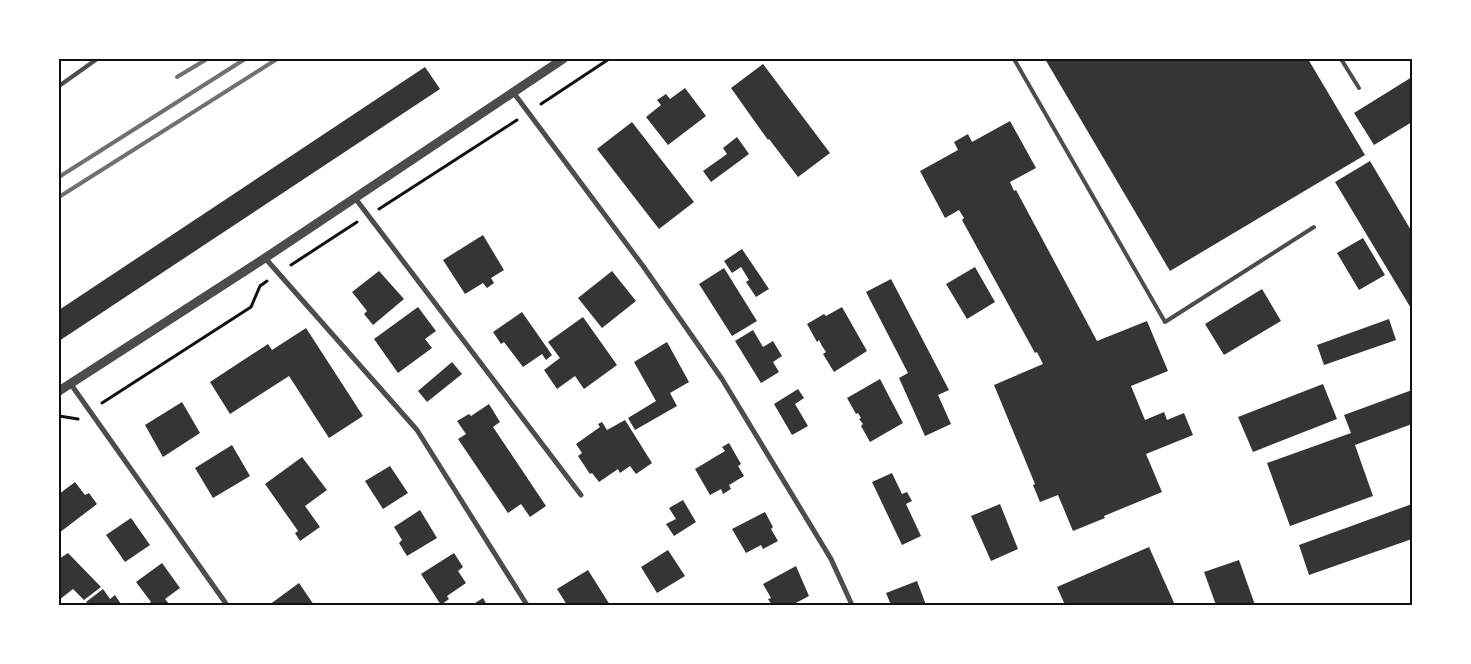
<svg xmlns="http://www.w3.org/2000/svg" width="1471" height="664" font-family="Raleway,sans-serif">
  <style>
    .building { fill: #353535 }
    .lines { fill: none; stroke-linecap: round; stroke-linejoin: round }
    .path { stroke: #111; stroke-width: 3 }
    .service { stroke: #4c4c4c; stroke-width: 4 }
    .minor { stroke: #4c4c4c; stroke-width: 5 }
    .tertiary { stroke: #4c4c4c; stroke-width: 9 }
    .rail { stroke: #707070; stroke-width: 4 }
    .neatline { fill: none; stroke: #111; stroke-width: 2 }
  </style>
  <rect width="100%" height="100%" fill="#fff"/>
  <g class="building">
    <polygon points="1045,59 1308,59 1365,155 1170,271"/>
    <polygon points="763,64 830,153 798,177 769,139 768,140 731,88"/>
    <polygon points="425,67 440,89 59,341 59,310"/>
    <polygon points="1412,77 1412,122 1374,145 1354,113"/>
    <polygon points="685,88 706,116 668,145 646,117 661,105 657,100 666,94 670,99"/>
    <polygon points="1010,121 1036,168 1010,182 1014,191 1016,190 1097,341 1147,321 1168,371 1131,386 1145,420 1164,412 1167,420 1184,413 1193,435 1146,454 1162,492 1104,516 1105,518 1073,531 1058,495 1040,502 1033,485 1035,484 994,385 1043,364 1037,352 1035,353 962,220 964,218 959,210 945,218 920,171 958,150 954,142 968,134 972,142"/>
    <polygon points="632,122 694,202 659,229 597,149"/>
    <polygon points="737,137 749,154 711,182 703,171 727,154 723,148"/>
    <polygon points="1370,161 1412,232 1412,310 1335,182"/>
    <polygon points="483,235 504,270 491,278 494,283 487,288 483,283 465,294 443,260"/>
    <polygon points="1363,238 1385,275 1359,290 1337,253"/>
    <polygon points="742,249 769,289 756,297 746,282 749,280 741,267 732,273 724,261"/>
    <polygon points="975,267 995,302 967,319 946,284"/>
    <polygon points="724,268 757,321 732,336 699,284"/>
    <polygon points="379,271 404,299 373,325 364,314 367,311 352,292"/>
    <polygon points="612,271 636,301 602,328 578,298"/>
    <polygon points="891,279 949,390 938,395 951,424 925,436 899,378 908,373 866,292"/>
    <polygon points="1262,289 1281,321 1224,355 1205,324"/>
    <polygon points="418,307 436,331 425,339 432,348 398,373 374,339"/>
    <polygon points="842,307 867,351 834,372 823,354 826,352 822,346 819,340 817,342 807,324 824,314 826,316"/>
    <polygon points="522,312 552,355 546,360 542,354 523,367 504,342 501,344 493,332"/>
    <polygon points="583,317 617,365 584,389 575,376 557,389 544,370 560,358 548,342"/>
    <polygon points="1389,319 1396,340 1324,365 1317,345"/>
    <polygon points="306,328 363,416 329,438 289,376 230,414 210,382 268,344 272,350"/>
    <polygon points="753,330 763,347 773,341 782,356 773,362 779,372 761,383 735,341"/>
    <polygon points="667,342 689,382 670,393 677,406 635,430 628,418 656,401 634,362"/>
    <polygon points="452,362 462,374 427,402 418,391"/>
    <polygon points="880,379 903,423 870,442 861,426 863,424 859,419 861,418 858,413 856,414 847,398"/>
    <polygon points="1323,384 1337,419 1253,452 1238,417"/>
    <polygon points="798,389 804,398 795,404 808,426 792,435 774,404"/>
    <polygon points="1412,390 1412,424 1355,445 1373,496 1290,526 1267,463 1351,433 1344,415"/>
    <polygon points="182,402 200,433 163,457 145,425"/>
    <polygon points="489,404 500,422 493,427 546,506 530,517 521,504 508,513 458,439 466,434 457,421 469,414 471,416"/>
    <polygon points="625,420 652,463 636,474 630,466 620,473 618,469 599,482 592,473 590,474 578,456 582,453 576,444 600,427 598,424 602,422 607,430"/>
    <polygon points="729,443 741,464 738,466 744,476 729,485 731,489 723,494 721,489 710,495 695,469 725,451 722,447"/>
    <polygon points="232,445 250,476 213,498 195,468"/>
    <polygon points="302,457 327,490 305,506 320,527 300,541 295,533 298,531 265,484"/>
    <polygon points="390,466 408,493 383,509 365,481"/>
    <polygon points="892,473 902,494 907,492 912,501 906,504 921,536 902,545 872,482"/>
    <polygon points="75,482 85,495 89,493 97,504 59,533 59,494"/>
    <polygon points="683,500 696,522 674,536 666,524 676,519 669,508"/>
    <polygon points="1000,504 1018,549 991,561 971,516"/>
    <polygon points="1412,504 1412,539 1309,575 1299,545"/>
    <polygon points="420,510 437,538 407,556 399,543 402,540 394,527"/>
    <polygon points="765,512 773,527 771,529 778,541 763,549 761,545 746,553 732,529"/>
    <polygon points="131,518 150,545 125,562 106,535"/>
    <polygon points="1149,547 1175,605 1065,605 1057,587"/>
    <polygon points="668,550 685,576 657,593 641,567"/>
    <polygon points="68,553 101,587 84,600 73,589 59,600 59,559"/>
    <polygon points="454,553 463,567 458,571 466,583 447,596 449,599 441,605 421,574"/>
    <polygon points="1239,560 1255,605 1216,605 1204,572"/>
    <polygon points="162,563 180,588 165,599 170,605 149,605 148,604 151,602 136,582"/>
    <polygon points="796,566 809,596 792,605 772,605 768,599 771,598 763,584"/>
    <polygon points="588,570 610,605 567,605 557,589"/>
    <polygon points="917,581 926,605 891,605 886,593"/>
    <polygon points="299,583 314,605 269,605"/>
    <polygon points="103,589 110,599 115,595 121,604 119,605 89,605 86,602"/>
    <polygon points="483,598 487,605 472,605"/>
  </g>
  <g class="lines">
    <g class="path">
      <polyline points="541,104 609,59"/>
      <polyline points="379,209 517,120"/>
      <polyline points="291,265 357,222"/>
      <polyline points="102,403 251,307 260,286 267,281"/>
      <polyline points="59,416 78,419"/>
    </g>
    <g class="service">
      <polyline points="1014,59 1165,322 1314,227"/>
      <polyline points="1341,59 1359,88"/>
      <polyline points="59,86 97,59"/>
    </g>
    <g class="minor">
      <polyline points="513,92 643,266 722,379 831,559 852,605"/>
      <polyline points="355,198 581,495"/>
      <polyline points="265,258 417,430 527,605"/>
      <polyline points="70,383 227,605"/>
    </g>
    <polyline class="tertiary" points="59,391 265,258 563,59"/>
    <g class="rail">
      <polyline points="177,77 207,59"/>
      <polyline points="59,177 245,59"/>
      <polyline points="59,197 277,59"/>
    </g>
  </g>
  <rect width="1471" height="664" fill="none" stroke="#ffffff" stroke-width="120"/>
  <rect x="60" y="60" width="1351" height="544" class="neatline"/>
</svg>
